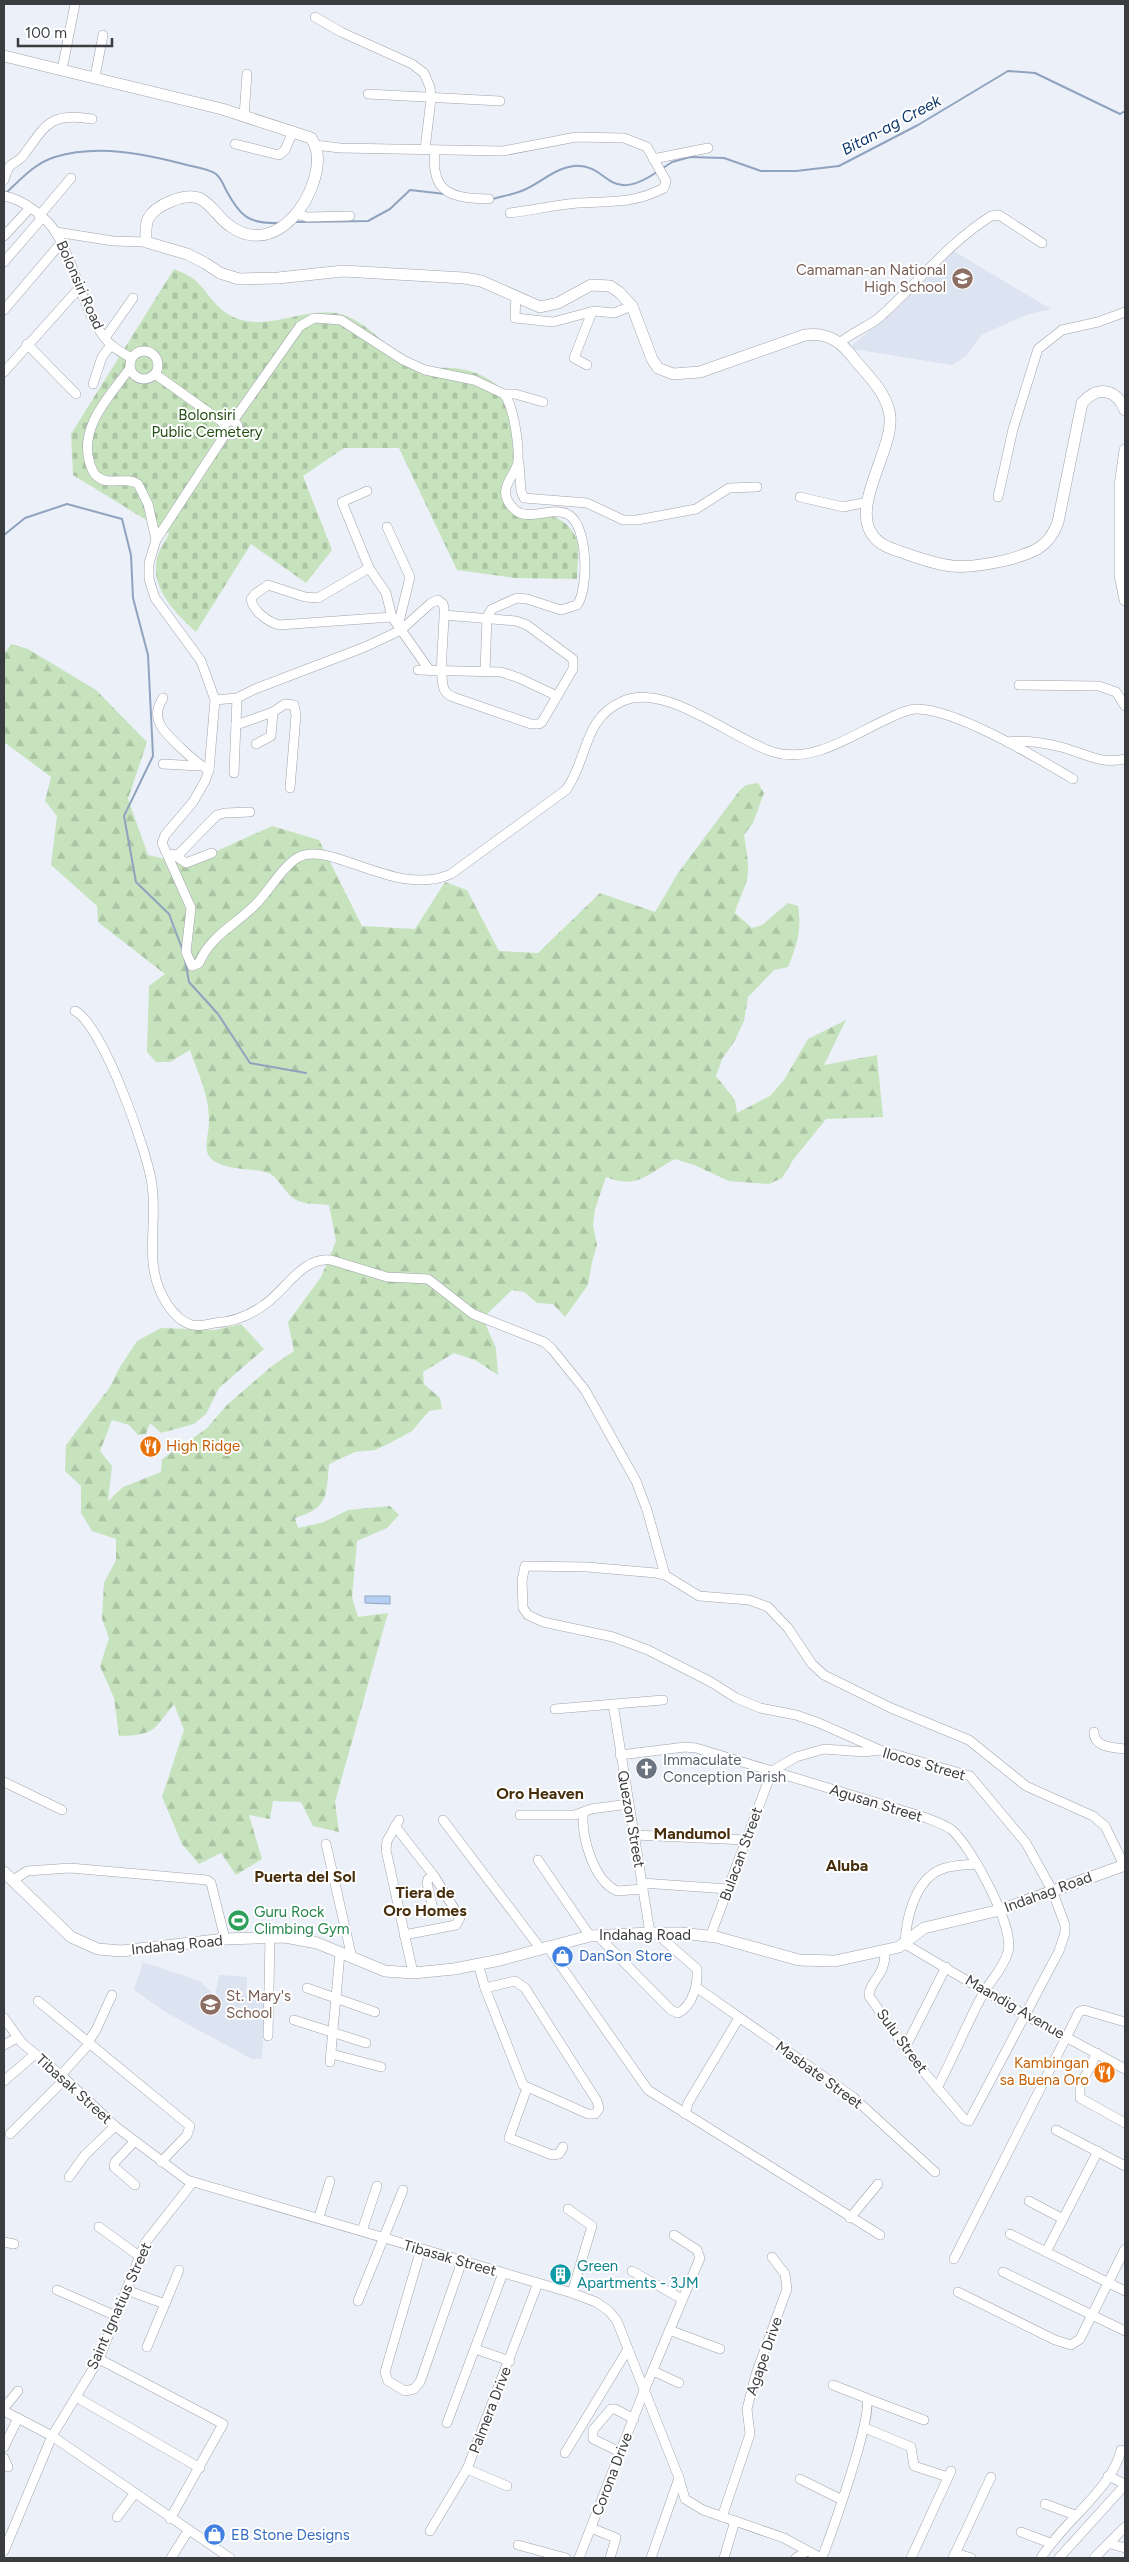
<svg xmlns="http://www.w3.org/2000/svg" width="1129" height="2562" font-family="Figtree,sans-serif">
  <style>
    .built { fill: #dce3f1 }
    .forest { fill: url(#forest-firs) }
    .cemetery { fill: url(#cemetery-stones) }
    .water { fill: #b5cff4; stroke: #90a3be }
    .lines { fill: none; stroke-linecap: round; stroke-linejoin: round }
    .stream { stroke: #90a3be; stroke-width: 2 }
    .minor-casing { stroke: #a0a3ac; stroke-width: 10 }
    .major-casing { stroke: #a0a3ac; stroke-width: 12 }
    .minor { stroke: #fff; stroke-width: 9 }
    .major { stroke: #fff; stroke-width: 11 }
    .labels { text-anchor: middle; dominant-baseline: central; stroke-width: 4; stroke-linejoin: round; paint-order: stroke }
    .education-label { font-size: 15px; fill: #785e54; stroke: #fff; text-anchor: end }
    .street-label { font-size: 15px; fill: #3a3c3f; stroke: #fff }
    .park-label { font-size: 15px; fill: #234f12; stroke: #fff }
    .food-label { font-size: 15px; fill: #c56008; stroke: #fff; text-anchor: start }
    .worship-label { font-size: 15px; fill: #5b616d; stroke: #fff; text-anchor: start }
    .leisure-label { font-size: 15px; fill: #27864d; stroke: #fff; text-anchor: start }
    .shop-label { font-size: 15px; fill: #366cbe; stroke: #fff; text-anchor: start }
    .culture-label { font-size: 15px; fill: #0d838f; stroke: #fff; text-anchor: start }
    .water-label { font-size: 16px; font-style: italic; fill: #0f376c; stroke: #fff }
    .neighbourhood-label { font-size: 16px; font-weight: bold; fill: #472e0c; stroke: #fff }
  </style>
  <defs>
    <pattern id="forest-firs" width="22" height="20" patternUnits="userSpaceOnUse" patternTransform="scale(1.25)"><rect width="22" height="20" fill="#c6e3bd"/><path d="M5 1l3.5 6h-7zM16 11l3.5 6h-7z" fill="#abc4a4"/></pattern>
    <pattern id="cemetery-stones" width="16" height="16" patternUnits="userSpaceOnUse" patternTransform="scale(1.25)"><rect width="16" height="16" fill="#c6e3bd"/><path d="M2 7V4a2 2 0 0 1 4 0v3zM10 15v-3a2 2 0 0 1 4 0v3z" fill="#abc4a4"/></pattern>
  </defs>
  <rect width="100%" height="100%" fill="#ecf0f9"/>
  <g class="built">
    <polygon points="950,249 1051,309 1026,315 981,335 966,356 952,365 853,349 852,345 894,311"/>
    <polygon points="143,1962 200,1981 215,1996 219,1975 247,1977 246,1994 265,1997 262,2059 252,2059 167,2013 134,1990"/>
  </g>
  <path class="forest" d="M11 644 28 649 96 690 147 742 128 799 148 855 188 864 272 826 319 840 362 926 415 929 445 882 467 890 499 951 538 953 600 893 655 912 678 873 740 790 746 785 758 783 764 793 753 823 744 835C746 849 750 865 747 879 744 891 738 901 735 913L752 928 762 925 788 903 798 906C802 929 797 946 788 967L774 970 748 997 744 1021 734 1042 722 1059 716 1076 735 1100 737 1113 770 1096 784 1080 808 1039 846 1020 824 1065 877 1055 883 1117 826 1119 793 1160 782 1178 769 1184 729 1181 694 1165 675 1159C648 1173 638 1190 606 1177L595 1209 593 1225 597 1245 592 1262 588 1285 565 1317 553 1304 537 1303 524 1292 512 1290 487 1314 484 1321 496 1348 498 1375 475 1360 454 1353 423 1372 424 1384 440 1398 442 1409 429 1411 412 1431 390 1443 375 1450 355 1452 329 1464C326 1496 329 1508 295 1518L298 1528 324 1522 348 1510 390 1506 399 1515 387 1528 357 1541 352 1597 358 1617 388 1613 335 1802 339 1832 313 1826 301 1802 273 1801 270 1819 249 1815 262 1859 236 1875 221 1853 199 1864 182 1844 162 1797 184 1730 174 1704C153 1730 156 1735 119 1736L114 1698 100 1666 109 1638 102 1619 104 1583 116 1560V1539L92 1531 81 1513V1486L65 1471 66 1445 110 1387 120 1367 137 1341 161 1328 215 1330 241 1324 264 1349 219 1388 206 1414 194 1424 161 1433 150 1423 146 1434 138 1435 129 1425 112 1420 100 1451 112 1466 108 1501 123 1487 161 1472 162 1459 206 1429 227 1405 272 1366 294 1351 288 1322 321 1277 336 1241 329 1205C314 1203 297 1206 287 1192 282 1187 277 1178 272 1175 259 1167 234 1172 216 1162 199 1154 210 1134 209 1120 209 1094 198 1074 190 1050L170 1062H156L147 1052 149 986 165 974 98 922 97 906 51 865 57 816 45 801 51 777 4 742V655Z"/>
  <path class="cemetery" d="M174 269C181 272 191 276 197 282 208 293 216 308 231 316 265 333 301 308 336 313 367 318 390 355 418 366 431 370 446 366 460 369 475 371 496 380 505 394 510 402 517 448 515 457 507 483 491 482 511 512 536 513 566 511 577 540 580 551 577 568 577 579L515 578 457 570 399 448H344L303 476 332 550 306 583 251 544 196 632C175 613 148 586 158 555 160 548 166 540 169 534L73 475 71 434Z"/>
  <polygon class="water" points="365,1596 390,1596 390,1604 365,1603"/>
  <g class="lines">
    <g class="stream">
      <polyline points="663,168 672,162 690,157 724,158 761,171 796,171 839,166 918,125 1008,71 1035,73 1120,114 1125,111"/>
      <path d="M6 193C21 179 35 163 55 157 98 144 145 154 187 165 196 167 209 169 216 174 221 178 223 184 226 190 240 216 248 224 279 223"/>
      <path d="M493 199C503 196 516 194 526 189 541 182 556 168 574 166 610 163 606 206 657 172"/>
      <polyline points="296,222 368,221 390,209 410,190 445,194"/>
      <polyline points="4,535 25,518 67,504 122,519 131,555 133,598 148,655 153,756 124,816 136,882 169,914 183,951"/>
      <polyline points="185,960 189,982 218,1014 250,1063 306,1073"/>
    </g>
    <defs>
      <g id="minor">
        <polyline points="315,17 341,32 412,64 424,73 430,87 431,99 425,149"/>
        <polyline points="62,70 75,4"/>
        <polyline points="95,77 103,35"/>
        <polyline points="368,94 500,101"/>
        <polyline points="244,116 247,74"/>
        <polyline points="235,144 279,155 285,150 293,131"/>
        <path d="M315 145 340 148 503 151 576 137 624 138 647 147 666 181 664 188C633 204 612 201 578 203 555 205 533 210 510 213"/>
        <path d="M435 150C430 194 452 198 489 199"/>
        <polyline points="653,159 708,148"/>
        <path d="M4 180C6 175 7 169 10 166 14 162 19 161 23 156 46 125 49 112 92 119"/>
        <path d="M4 196C22 199 47 217 56 233 76 265 81 306 104 337 111 347 121 352 131 358"/>
        <polyline points="297,214 307,217 350,216"/>
        <polyline points="39,216 71,178"/>
        <polyline points="56,232 113,241 146,242"/>
        <polyline points="4,236 30,208"/>
        <polyline points="4,262 42,218"/>
        <polyline points="516,296 515,318 553,322 594,311 614,313 632,306"/>
        <polyline points="4,310 61,243"/>
        <polyline points="105,338 133,298"/>
        <path d="M840 343C851 332 870 327 882 315 920 281 947 244 991 216L999 215 1042 243"/>
        <polyline points="27,344 76,394"/>
        <circle cx="144" cy="365" r="14"/>
        <polyline points="587,365 574,358 592,312"/>
        <path d="M130 368C110 396 78 427 90 464 92 469 93 474 98 477 109 486 126 476 138 484L148 504 156 540"/>
        <polyline points="4,372 80,287"/>
        <polyline points="155,374 225,424"/>
        <polyline points="93,384 102,357 111,345"/>
        <polyline points="504,394 515,394 543,402"/>
        <path d="M233 421 300 326 314 318 341 320 403 360 425 370 474 380 504 394C514 406 519 446 518 461 518 474 493 489 514 509 528 523 553 505 569 515 588 527 589 589 577 605L561 610 527 599 517 598 492 609 487 617 485 671"/>
        <circle cx="231" cy="428" r="7"/>
        <path d="M226 433 156 540 149 563V579L155 598 201 661 215 700 209 770 205 781 193 802 165 835 162 843 191 908 186 952 192 966 199 963C211 935 234 926 254 906 269 892 280 869 297 858 329 838 395 899 451 874L566 790C589 758 582 719 623 701 666 682 732 739 773 752 811 764 851 736 883 721 894 716 904 710 915 709 953 707 1039 759 1073 779"/>
        <polyline points="519,463 521,491 524,498 587,503 623,520 637,520 696,509 729,488 757,487"/>
        <polyline points="367,491 342,502 369,568 386,593 392,617 430,671"/>
        <polyline points="800,497 843,507 868,502"/>
        <polyline points="998,497 1013,429 1038,349 1062,330 1098,322 1125,312"/>
        <polyline points="387,527 410,577 398,626"/>
        <path d="M369 568 318 598 305 597 268 585 255 594 251 599C253 611 268 622 279 625L392 617"/>
        <polyline points="418,670 501,672 519,678 557,696"/>
        <polyline points="1019,685 1099,686 1116,692 1125,706"/>
        <path d="M163 698C158 706 155 715 160 724 164 734 199 766 209 770"/>
        <path d="M215 700 237 698 255 689 365 647 401 630 431 603 438 600 443 604 444 608C445 629 438 672 444 689 446 694 449 695 453 697L531 724H539L542 722 573 669V659L527 625 516 621 444 615"/>
        <polyline points="236,725 273,712 285,704 294,705 296,715 290,788"/>
        <path d="M1007 742C1024 740 1045 743 1061 747 1084 753 1101 765 1125 759"/>
        <polyline points="256,744 271,736 273,712"/>
        <polyline points="163,764 199,766"/>
        <polyline points="234,773 237,698"/>
        <polyline points="173,854 186,863 212,853"/>
        <polyline points="177,856 217,815 225,813 250,812"/>
        <path d="M75 1011C103 1025 148 1153 152 1185 158 1226 142 1266 167 1304 173 1313 181 1322 192 1325 199 1327 208 1324 215 1323 232 1322 250 1315 264 1305 285 1291 303 1256 331 1260L387 1277 428 1279 473 1314 544 1342 552 1349 585 1390 636 1481 647 1510 665 1575"/>
        <polyline points="613,1704 650,1933"/>
        <polyline points="555,1709 663,1700"/>
        <path d="M1094 1732C1094 1748 1113 1747 1125 1749"/>
        <polyline points="880,1750 819,1723 796,1715 760,1708 736,1698 711,1682 648,1650 613,1637 543,1622 528,1615 523,1608 522,1580 525,1566 587,1567 656,1573 665,1575 699,1596 749,1600 768,1607 788,1628 812,1664 824,1675 891,1708 969,1740 1026,1786 1093,1816 1105,1826 1124,1865"/>
        <path d="M620 1755 685 1747 696 1748 924 1817C934 1821 944 1824 952 1830 972 1848 1015 1927 1008 1952 1004 1967 992 1979 984 1992 967 2023 954 2056 937 2088"/>
        <polyline points="4,1782 62,1810"/>
        <path d="M583 1814C582 1838 593 1880 617 1891L643 1889"/>
        <polyline points="520,1815 575,1815 591,1809 629,1804"/>
        <polyline points="399,1820 387,1841 386,1850 413,1973"/>
        <polyline points="443,1820 540,1948"/>
        <polyline points="395,1826 434,1876 460,1918 456,1925 404,1935"/>
        <polyline points="634,1835 746,1840"/>
        <polyline points="326,1844 352,1958"/>
        <polyline points="538,1860 590,1936"/>
        <path d="M977 1864C966 1865 952 1865 942 1869 915 1879 906 1919 905 1944L1025 2015 1125 2069"/>
        <polyline points="12,1881 27,1871 70,1868 207,1880 211,1883 225,1939"/>
        <polyline points="642,1883 728,1889"/>
        <polyline points="433,1909 427,1883 428,1879 434,1876"/>
        <path d="M597 1935 671 2010 678 2013C693 2006 698 1984 697 1969L656 1933"/>
        <path d="M710 1937 772 1771 796 1757 824 1749 864 1752 880 1750 970 1776 1026 1843 1052 1890 1065 1925V1933L1059 1951 969 2121 964 2119 913 2059 869 1996C869 1980 886 1977 885 1951"/>
        <polyline points="547,1946 648,2090 880,2235"/>
        <polyline points="478,1964 485,1988"/>
        <polygon points="515,1981 525,1988 597,2101 599,2109 595,2114 588,2114 523,2085 485,1988"/>
        <polyline points="696,1987 853,2097 935,2172"/>
        <polyline points="307,1988 375,2012"/>
        <polyline points="38,2001 190,2126 187,2135 161,2162"/>
        <polyline points="4,2018 22,2043 61,2075 115,2126 187,2180 572,2293 596,2302 609,2311 617,2321 679,2478 685,2499 703,2510 784,2538 821,2558"/>
        <polyline points="294,2020 366,2043"/>
        <polyline points="268,2036 270,1938"/>
        <polyline points="88,2042 96,2030 112,1995"/>
        <polyline points="4,2045 17,2038"/>
        <polyline points="906,2046 946,1967"/>
        <polyline points="1097,2053 1080,2086 1080,2098 1125,2123"/>
        <polyline points="332,2054 381,2067"/>
        <polyline points="330,2062 340,1953"/>
        <polyline points="61,2075 90,2043"/>
        <polyline points="4,2081 35,2054"/>
        <polyline points="527,2088 509,2138 552,2155 559,2154 563,2147"/>
        <polyline points="685,2114 688,2103 739,2018"/>
        <polyline points="1056,2130 1125,2166"/>
        <polyline points="10,2134 65,2079"/>
        <polyline points="134,2142 115,2162 114,2167 135,2185"/>
        <polyline points="69,2177 85,2155 115,2126"/>
        <polyline points="1029,2201 1063,2219"/>
        <polyline points="568,2209 592,2226 572,2293"/>
        <polyline points="319,2217 330,2181"/>
        <polyline points="850,2218 878,2184"/>
        <polyline points="99,2227 139,2256"/>
        <polyline points="362,2231 377,2186"/>
        <polyline points="1010,2234 1125,2291"/>
        <polyline points="4,2242 14,2244"/>
        <polyline points="421,2249 385,2372 388,2381 405,2391 414,2389 420,2382 462,2261"/>
        <polyline points="1046,2252 1098,2151"/>
        <polyline points="954,2259 1079,2012 1084,2010 1125,2022"/>
        <polyline points="632,2271 682,2299"/>
        <polyline points="1003,2272 1125,2331"/>
        <polyline points="57,2290 116,2316"/>
        <polyline points="126,2290 165,2304"/>
        <polyline points="958,2292 1055,2340 1071,2345 1080,2339 1125,2249"/>
        <polyline points="358,2301 403,2190"/>
        <polyline points="669,2330 720,2349"/>
        <polyline points="147,2347 179,2270"/>
        <polyline points="475,2349 510,2361"/>
        <polyline points="99,2359 223,2424 170,2519"/>
        <polyline points="653,2371 679,2383"/>
        <polyline points="76,2397 200,2468"/>
        <polyline points="868,2399 924,2420"/>
        <polyline points="4,2408 18,2391"/>
        <polyline points="4,2411 52,2436 230,2558"/>
        <polyline points="447,2423 503,2273"/>
        <polyline points="865,2428 911,2447 914,2466 948,2477"/>
        <polyline points="4,2447 18,2418"/>
        <polyline points="620,2452 593,2439 593,2430 611,2409 615,2409 634,2419"/>
        <polyline points="565,2453 628,2349"/>
        <polyline points="4,2458 8,2467"/>
        <polyline points="467,2469 507,2486"/>
        <polyline points="1108,2476 1125,2484"/>
        <polyline points="800,2479 842,2500"/>
        <polyline points="1045,2504 1075,2515"/>
        <polyline points="117,2517 135,2493"/>
        <polyline points="722,2517 750,2434 747,2409 756,2374 787,2289 785,2274 772,2257"/>
        <polyline points="591,2528 616,2538 610,2558"/>
        <polyline points="430,2531 467,2469 538,2283"/>
        <polyline points="1021,2532 1050,2543"/>
        <polyline points="1111,2544 1125,2548"/>
        <polyline points="518,2545 566,2558"/>
        <polyline points="4,2551 52,2436 99,2359 145,2243 193,2182"/>
        <polyline points="955,2553 971,2558"/>
        <polyline points="171,2558 188,2531"/>
        <polyline points="579,2558 644,2391 700,2258 697,2250 674,2235"/>
        <polyline points="651,2558 679,2478"/>
        <polyline points="724,2558 735,2521"/>
        <polyline points="796,2558 807,2551"/>
        <path d="M822 2558C830 2537 876 2409 866 2398L833 2385"/>
        <polyline points="911,2558 951,2471"/>
        <polyline points="953,2558 991,2477"/>
        <path d="M1041 2558C1062 2523 1113 2488 1121 2450"/>
        <polyline points="1059,2558 1125,2485"/>
        <polyline points="1094,2558 1125,2527"/>
      </g>
      <g id="major">
        <path d="M4 56 222 109 311 138C321 152 318 170 312 186 300 219 266 252 230 226 218 218 212 204 199 198 184 193 155 205 148 219 145 226 146 234 146 242L187 254 205 263 220 273 239 279 278 278 343 271 464 278 481 281 540 307 558 303 591 285 610 286 619 292 632 306 652 359 658 368 673 374 700 372 805 335C828 332 842 342 855 360 869 377 888 394 890 417 893 451 849 508 874 537 882 547 896 550 907 554 949 569 963 570 1007 560 1032 553 1049 548 1058 522L1082 403C1098 385 1116 389 1125 410"/>
        <polyline points="1125,450 1120,486 1120,575 1125,600"/>
        <polyline points="4,1872 71,1937 98,1949 121,1951 225,1939 285,1937 317,1943 385,1971 413,1973 454,1969 500,1960 590,1936 650,1933 681,1933 716,1937 799,1960 835,1961 899,1947 924,1928 1000,1910 1125,1865"/>
      </g>
    </defs>
    <use href="#minor" class="minor-casing"/>
    <use href="#major" class="major-casing"/>
    <use href="#minor" class="minor"/>
    <use href="#major" class="major"/>
  </g>
  <defs>
    <symbol id="school-disc" viewBox="-11 -11 22 22"><circle r="9.5" fill="#8d6e63" stroke="#fff"/><path d="M0-5L7-2L0 1L-7-2ZM-4 1L0 2.5L4 1V4Q0 6-4 4Z" fill="#fff"/></symbol>
    <symbol id="restaurant-disc" viewBox="-11 -11 22 22"><circle r="9.5" fill="#e8710a" stroke="#fff"/><path d="M-5-6h1v4h1v-4h1v4h1v-4h1v5L-1.5 .5V6h-2V.5L-5-1ZM5-6V6H3V1.5H1.5Q1.5-4 5-6Z" fill="#fff"/></symbol>
    <symbol id="church-disc" viewBox="-11 -11 22 22"><circle r="9.5" fill="#6b7280" stroke="#fff"/><path d="M-1.2-6h2.4v3.5h3.3v2.4h-3.3V6h-2.4V-.1h-3.3v-2.4h3.3Z" fill="#fff"/></symbol>
    <symbol id="stadium-disc" viewBox="-11 -11 22 22"><circle r="9.5" fill="#2e9e5b" stroke="#fff"/><path d="M0-5a6.5 5 0 1 0 0 10a6.5 5 0 1 0 0-10ZM-3.5-1.8h7v3.6h-7Z" fill="#fff"/></symbol>
    <symbol id="shop-disc" viewBox="-11 -11 22 22"><circle r="9.5" fill="#3f7fe0" stroke="#fff"/><path d="M-5-2.5h2.3a2.7 3.5 0 0 1 5.4 0H5L5.5 6h-11ZM-1.5-2.5h3a1.5 2.3 0 0 0-3 0Z" fill="#fff"/></symbol>
    <symbol id="building-disc" viewBox="-11 -11 22 22"><circle r="9.5" fill="#0f9aa8" stroke="#fff"/><path d="M-4-6H4V6H1V3H-1V6H-4ZM-2.5-4.3h1.7v1.8h-1.7ZM.8-4.3h1.7v1.8H.8ZM-2.5-1h1.7V.8h-1.7ZM.8-1h1.7V.8H.8Z" fill="#fff"/></symbol>
  </defs>
  <g fill-rule="evenodd">
    <use href="#school-disc" x="950" y="266" width="25" height="25"/>
    <use href="#restaurant-disc" x="138" y="1434" width="25" height="25"/>
    <use href="#church-disc" x="634" y="1756" width="25" height="25"/>
    <use href="#stadium-disc" x="226" y="1908" width="25" height="25"/>
    <use href="#shop-disc" x="550" y="1944" width="25" height="25"/>
    <use href="#school-disc" x="198" y="1992" width="25" height="25"/>
    <use href="#restaurant-disc" x="1092" y="2060" width="25" height="25"/>
    <use href="#building-disc" x="548" y="2262" width="25" height="25"/>
    <use href="#shop-disc" x="202" y="2522" width="25" height="25"/>
  </g>
  <g class="labels">
    <g class="education-label">
      <text x="946" y="270">Camaman-an National<tspan x="946" dy="17">High School</tspan></text>
      <text x="226" y="1996" text-anchor="start">St. Mary's<tspan x="226" dy="17">School</tspan></text>
    </g>
    <g class="street-label">
      <text transform="translate(80 285) rotate(66)">Bolonsiri Road</text>
      <text transform="translate(924 1764) rotate(16)">Ilocos Street</text>
      <text transform="translate(876 1803) rotate(17)">Agusan Street</text>
      <text transform="translate(631 1819) rotate(80)">Quezon Street</text>
      <text transform="translate(741 1854) rotate(-70)">Bulacan Street</text>
      <text transform="translate(1048 1892) rotate(-20)">Indahag Road</text>
      <text x="645" y="1935">Indahag Road</text>
      <text transform="translate(177 1945) rotate(-6)">Indahag Road</text>
      <text transform="translate(1015 2007) rotate(30)">Maandig Avenue</text>
      <text transform="translate(902 2041) rotate(54)">Sulu Street</text>
      <text transform="translate(819 2075) rotate(36)">Masbate Street</text>
      <text transform="translate(74 2089) rotate(42)">Tibasak Street</text>
      <text transform="translate(450 2258) rotate(16)">Tibasak Street</text>
      <text transform="translate(119 2306) rotate(-66)">Saint Ignatius Street</text>
      <text transform="translate(764 2356) rotate(-71)">Agape Drive</text>
      <text transform="translate(490 2410) rotate(-69)">Palmera Drive</text>
      <text transform="translate(612 2474) rotate(-69)">Corona Drive</text>
    </g>
    <g class="park-label">
      <text x="207" y="415">Bolonsiri<tspan x="207" dy="17">Public Cemetery</tspan></text>
    </g>
    <g class="food-label">
      <text x="166" y="1446">High Ridge</text>
      <text x="1089" y="2063" text-anchor="end">Kambingan<tspan x="1089" dy="17">sa Buena Oro</tspan></text>
    </g>
    <g class="worship-label">
      <text x="663" y="1760">Immaculate<tspan x="663" dy="17">Conception Parish</tspan></text>
    </g>
    <g class="leisure-label">
      <text x="254" y="1912">Guru Rock<tspan x="254" dy="17">Climbing Gym</tspan></text>
    </g>
    <g class="shop-label">
      <text x="579" y="1956">DanSon Store</text>
      <text x="231" y="2535">EB Stone Designs</text>
    </g>
    <g class="culture-label">
      <text x="577" y="2266">Green<tspan x="577" dy="17">Apartments - 3JM</tspan></text>
    </g>
    <g class="water-label">
      <text transform="translate(891 125) rotate(-28)">Bitan-ag Creek</text>
    </g>
    <g class="neighbourhood-label">
      <text x="540" y="1793">Oro Heaven</text>
      <text x="692" y="1833">Mandumol</text>
      <text x="847" y="1865">Aluba</text>
      <text x="305" y="1876">Puerta del Sol</text>
      <text x="425" y="1892">Tiera de<tspan x="425" dy="18">Oro Homes</tspan></text>
    </g>
  </g>
  <rect width="1129" height="2562" fill="none" stroke="#3a3c3f" stroke-width="10"/>
  <path d="M18 38v8h94v-8" fill="none" stroke="#3a3c3f" stroke-width="2.5"/>
  <text x="25" y="38" font-size="15" fill="#3a3c3f" stroke="#ffffff" stroke-width="4" paint-order="stroke">100 m</text>
</svg>
